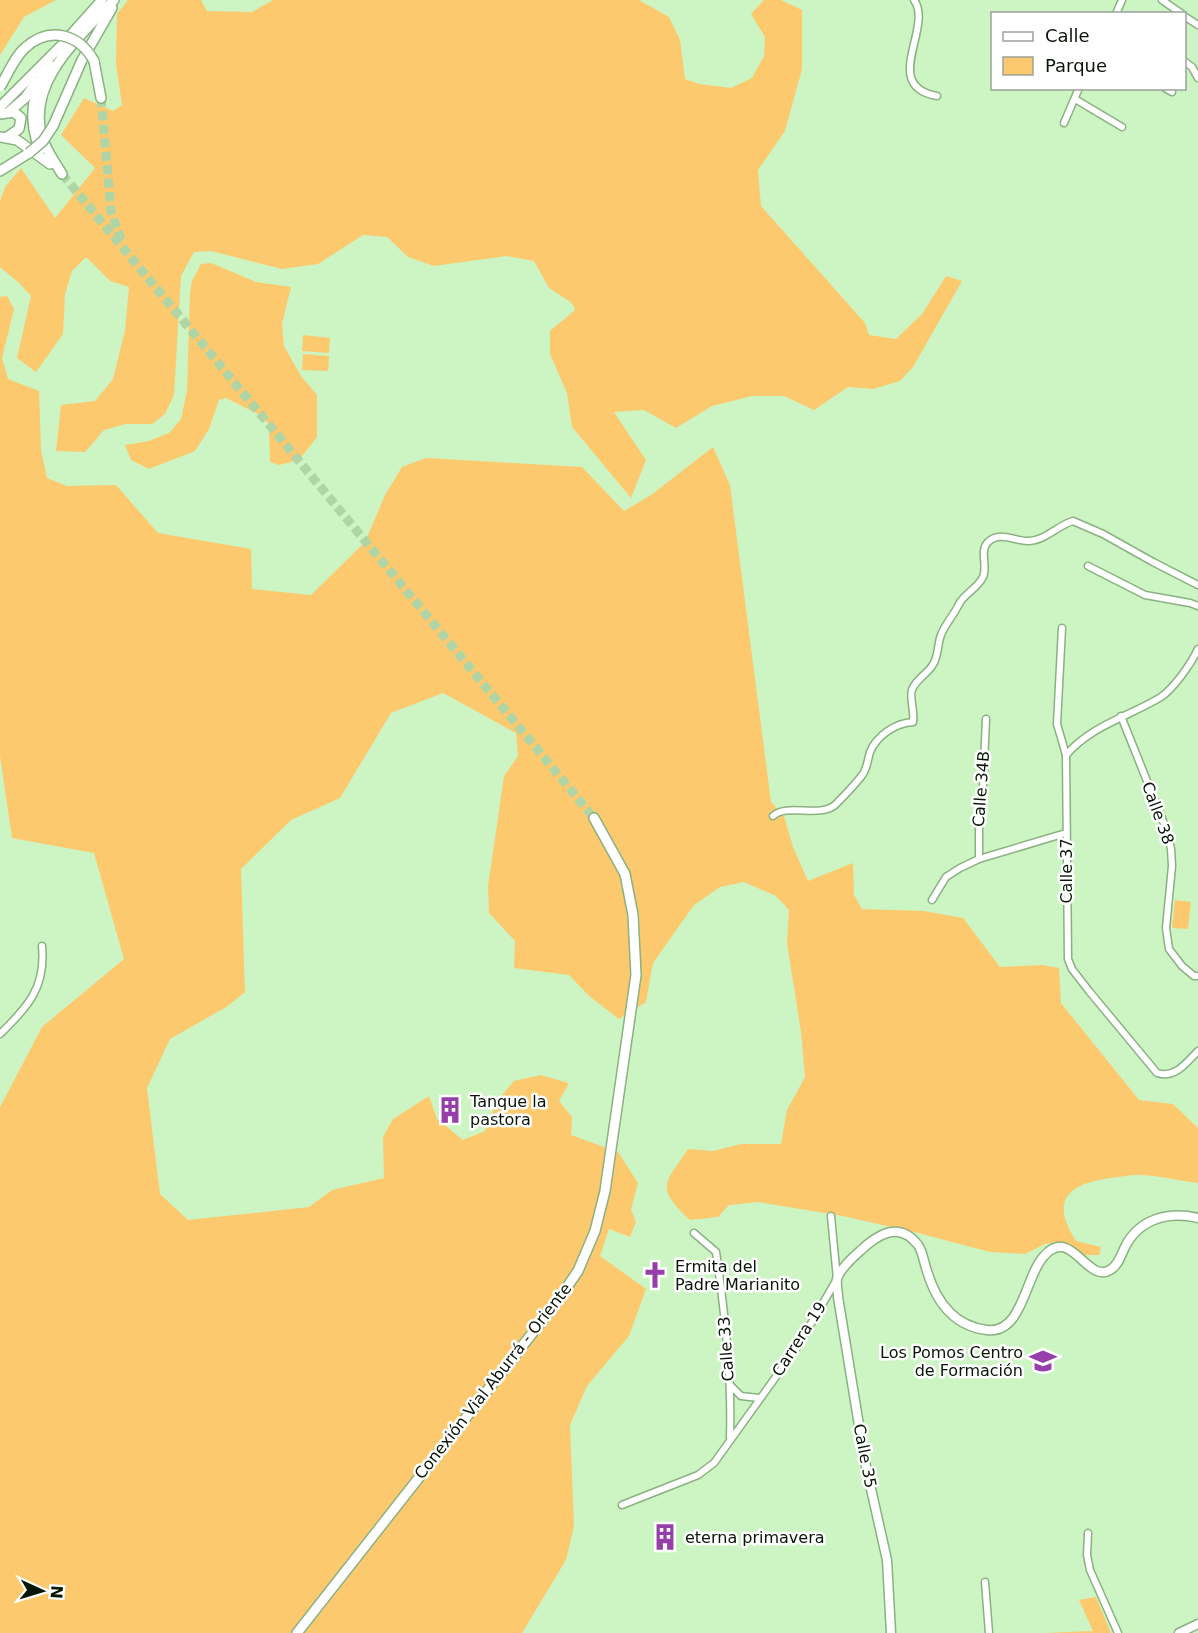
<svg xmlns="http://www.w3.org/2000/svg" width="1198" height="1633" font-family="'DejaVu Sans',sans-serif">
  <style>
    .green { fill: #fdc96e }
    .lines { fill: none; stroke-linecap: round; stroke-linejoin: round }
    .primary-tunnel { stroke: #afd4a6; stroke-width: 9; stroke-dasharray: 9 4.5; stroke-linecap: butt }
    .street-casing { stroke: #8ab182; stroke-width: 9 }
    .secondary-casing { stroke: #8ab182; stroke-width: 11 }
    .primary-casing { stroke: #8ab182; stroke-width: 12 }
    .street { stroke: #fff; stroke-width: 6 }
    .secondary { stroke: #fff; stroke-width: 8 }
    .primary { stroke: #fff; stroke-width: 9 }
    .primary-bridge-casing { stroke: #8ab182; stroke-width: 12; stroke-linecap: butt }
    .primary-bridge { stroke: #fff; stroke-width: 9 }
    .labels { text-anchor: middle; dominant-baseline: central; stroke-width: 5; stroke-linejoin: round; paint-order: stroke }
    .street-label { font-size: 16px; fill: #081605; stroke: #fff }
    .poi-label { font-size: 16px; fill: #081605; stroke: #fff; text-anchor: start }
  </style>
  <rect width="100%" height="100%" fill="#ccf5c3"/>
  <g class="green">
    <polygon points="0,0 56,0 24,17 0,55"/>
    <polygon points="128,0 201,0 207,11 252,12 273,0 639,0 669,17 680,40 685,79 699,84 731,88 752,78 764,56 765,37 751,14 764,0 781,0 802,10 802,69 785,131 758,170 761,206 865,323 869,335 896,339 922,314 946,276 962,281 913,367 900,381 873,389 848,387 814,410 784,396 752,396 712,406 676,428 644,410 614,412 646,460 631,498 572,427 567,393 550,354 550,331 575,310 572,303 549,288 534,261 507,256 434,266 408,257 387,237 363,235 318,264 282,269 211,251 194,252 181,276 174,395 165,414 152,424 126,424 104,430 85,452 56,451 61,405 95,401 113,379 125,330 129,287 110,281 86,257 72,271 65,294 63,334 36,372 17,358 31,296 19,283 0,267 0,201 5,187 21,168 55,218 95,168 61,135 84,98 113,111 122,105 116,64 117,14"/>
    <polygon points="211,263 256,282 291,287 282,324 284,346 301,376 317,395 317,437 299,460 279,465 270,462 269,424 258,414 226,398 219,400 209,429 195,451 149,469 131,460 125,445 149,441 169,433 181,419 187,391 190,292 192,281 201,264"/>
    <path d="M7 296 14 309 2 358 8 379 39 391 41 450 47 478 67 486 116 485 158 533 251 549 252 589 311 595 365 542 385 495 402 467 426 458 582 467 624 511 651 495 713 447 730 485 771 802 784 816 793 847 808 881 853 863 854 895 862 909 924 911 963 918 1000 967 1042 965 1059 968 1061 1003 1139 1100 1173 1104 1198 1128V1183C1179 1181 1158 1175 1138 1175 1129 1175 1120 1177 1111 1178 1067 1184 1050 1200 1076 1241L1101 1247 1099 1255H1083L1057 1242 1045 1244 1025 1254 990 1252 918 1233 843 1216 758 1202 729 1205 718 1217 690 1220C654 1186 665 1184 688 1149L713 1151 741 1144H781L787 1110 805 1077 801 1032 787 943 789 910 776 896 744 882 720 887 694 905 653 963 646 1002 619 1019 589 996 569 975 514 968 515 941 489 913 488 886 504 776 518 756 516 733 443 693 391 713 340 798 291 820 241 869 245 992 228 1006 170 1039 147 1088 160 1194 188 1220 309 1207 332 1190 384 1178 383 1137 393 1119 429 1096 437 1119 463 1140 485 1131 497 1101 514 1081 541 1075 569 1083 559 1101 572 1117 571 1135 618 1152 638 1183 631 1209 636 1222 630 1237 609 1229 600 1256 646 1289 629 1336 587 1386 570 1425 574 1526 566 1560 522 1633H0V1107L42 1027 124 959 94 853 12 838 0 756V297Z"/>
    <polygon points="303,335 330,338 329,353 302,351"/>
    <polygon points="303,354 329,356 328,371 302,370"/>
    <polygon points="1175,900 1191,902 1188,929 1172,928"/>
    <polygon points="1096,1597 1111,1633 1045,1633 1093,1631 1079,1600"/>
  </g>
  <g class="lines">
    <g class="primary-tunnel">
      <polyline points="101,98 111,211 121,240"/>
      <polyline points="62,174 594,818"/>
    </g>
    <defs>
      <g id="street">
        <path d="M914 0C934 27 880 86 937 96"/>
        <polyline points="1162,0 1182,14"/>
        <polyline points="1116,14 1122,0"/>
        <polyline points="1184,16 1198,25"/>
        <polyline points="1184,61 1192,67 1198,78"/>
        <polyline points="1165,88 1172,92"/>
        <polyline points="1075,99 1122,127"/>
        <polyline points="1064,123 1079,88"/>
        <polyline points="1088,566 1145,595 1190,603 1198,606"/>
        <path d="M1062 628 1057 724 1066 755 1068 959 1072 969 1089 991 1157 1073C1175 1079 1186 1063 1198 1051"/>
        <polyline points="1121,716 1167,831 1171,849 1172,866 1166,928 1169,949 1182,966 1194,976 1198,976"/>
        <path d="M1066 755C1092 725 1128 717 1161 697 1174 688 1191 664 1198 649"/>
        <path d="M773 816C786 803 820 818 835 805 844 796 855 785 863 774 867 768 868 759 870 752 877 735 896 723 913 722 915 712 909 697 912 690 915 680 927 674 932 666 939 657 937 645 941 635 945 624 954 615 959 604 965 593 977 589 983 577 988 566 979 551 988 542 1000 531 1014 541 1028 541 1045 541 1058 525 1073 521L1103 534 1153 562 1198 585"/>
        <polyline points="979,859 979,814 983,786 986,719"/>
        <polyline points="932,900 946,877 960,868 979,859 1066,833"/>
        <path d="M0 1034C28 1007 46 987 42 946"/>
        <path d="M694 1233 716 1252C725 1313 732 1376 730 1437"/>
        <polyline points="730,1385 741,1396 759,1398"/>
        <polyline points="622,1505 698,1475 714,1463 798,1346 837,1279 831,1216"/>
        <polyline points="1088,1533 1087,1555 1090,1570 1118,1633"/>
        <polyline points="985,1582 989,1633"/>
      </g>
      <g id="secondary">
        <path d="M891 1633 887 1560 865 1462 838 1297C838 1292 836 1284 837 1279 840 1269 852 1258 860 1251 877 1235 899 1220 918 1245 923 1252 924 1263 927 1271 936 1301 953 1326 987 1330 1023 1334 1025 1276 1044 1256 1071 1225 1087 1284 1110 1270 1118 1266 1121 1255 1125 1247 1139 1219 1168 1211 1198 1218"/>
        <polyline points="1179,1633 1198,1624"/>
      </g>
      <g id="primary">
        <polyline points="94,61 101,98"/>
        <polyline points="0,107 61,46 102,0"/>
        <polyline points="10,111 25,98 36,82"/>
        <polyline points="0,114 14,112 21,118 19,129 7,137"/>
        <polyline points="53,126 82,60 112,8"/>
        <polyline points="0,137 17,140 50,164"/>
        <path d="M40 150C28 121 31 90 49 64"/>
        <polyline points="0,171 29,153"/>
        <path d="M62 174C55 162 46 151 42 137 26 81 80 37 114 0"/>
        <polyline points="297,1633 556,1303 578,1271 595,1231 605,1191 636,975 633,915 625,874 594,818"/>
      </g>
    </defs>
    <use href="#street" class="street-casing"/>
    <use href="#secondary" class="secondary-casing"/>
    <use href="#primary" class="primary-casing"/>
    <use href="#street" class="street"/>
    <use href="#secondary" class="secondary"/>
    <use href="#primary" class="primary"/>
    <defs>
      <g id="primary-bridge">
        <path d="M0 87C8 74 15 56 26 47 50 26 79 34 94 61"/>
        <polyline points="29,153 43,141 53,126"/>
      </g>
    </defs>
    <use href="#primary-bridge" class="primary-bridge-casing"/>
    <use href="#primary-bridge" class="primary-bridge"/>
  </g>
  <defs>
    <symbol id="building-bare" viewBox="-9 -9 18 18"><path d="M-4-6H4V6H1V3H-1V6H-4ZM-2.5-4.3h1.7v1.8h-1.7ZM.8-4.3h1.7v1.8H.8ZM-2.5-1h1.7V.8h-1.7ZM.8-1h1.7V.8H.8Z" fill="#963eaa" stroke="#fff" stroke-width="2.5" paint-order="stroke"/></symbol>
    <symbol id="church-bare" viewBox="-9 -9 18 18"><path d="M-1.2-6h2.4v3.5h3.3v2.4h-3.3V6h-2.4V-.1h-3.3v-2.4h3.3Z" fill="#963eaa" stroke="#fff" stroke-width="2.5" paint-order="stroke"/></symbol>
    <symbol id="school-bare" viewBox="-9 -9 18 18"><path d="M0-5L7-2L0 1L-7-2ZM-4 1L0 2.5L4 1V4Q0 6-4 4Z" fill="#963eaa" stroke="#fff" stroke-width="2.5" paint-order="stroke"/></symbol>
  </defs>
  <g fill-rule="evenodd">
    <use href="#building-bare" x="431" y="1091" width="38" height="38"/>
    <use href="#church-bare" x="636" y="1256" width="38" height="38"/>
    <use href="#school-bare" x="1024" y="1342" width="38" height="38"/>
    <use href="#building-bare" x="646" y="1518" width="38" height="38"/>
  </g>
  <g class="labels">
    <g class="street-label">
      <text transform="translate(981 789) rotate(-86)">Calle 34B</text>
      <text transform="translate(1158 813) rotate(70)">Calle 38</text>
      <text transform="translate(1066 871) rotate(-90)">Calle 37</text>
      <text transform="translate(799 1339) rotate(-57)">Carrera 19</text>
      <text transform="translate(726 1349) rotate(-94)">Calle 33</text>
      <text transform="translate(493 1381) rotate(-52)">Conexión Vial Aburrá - Oriente</text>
      <text transform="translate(865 1456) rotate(79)">Calle 35</text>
    </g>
    <g class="poi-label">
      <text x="470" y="1101">Tanque la<tspan x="470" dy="18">pastora</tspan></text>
      <text x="675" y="1266">Ermita del<tspan x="675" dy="18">Padre Marianito</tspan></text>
      <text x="1023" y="1352" text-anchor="end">Los Pomos Centro<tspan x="1023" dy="18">de Formación</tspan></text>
      <text x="685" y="1537">eterna primavera</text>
    </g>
  </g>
  <rect x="991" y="12" width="195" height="78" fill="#ffffff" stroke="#9ca29b" stroke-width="1.5"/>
  <rect x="1003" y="32" width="30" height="9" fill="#ffffff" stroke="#9ca29b" stroke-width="1.5"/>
  <text x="1045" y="42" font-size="18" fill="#081605">Calle</text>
  <rect x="1003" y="57" width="30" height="18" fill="#fdc96e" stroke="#9ca29b" stroke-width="1.5"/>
  <text x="1045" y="72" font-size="18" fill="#081605">Parque</text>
  <g transform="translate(42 1591) rotate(94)" stroke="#ffffff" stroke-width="4.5" paint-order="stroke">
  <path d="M0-4.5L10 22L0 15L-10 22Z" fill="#081605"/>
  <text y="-9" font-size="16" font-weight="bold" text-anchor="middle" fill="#081605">N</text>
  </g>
</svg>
